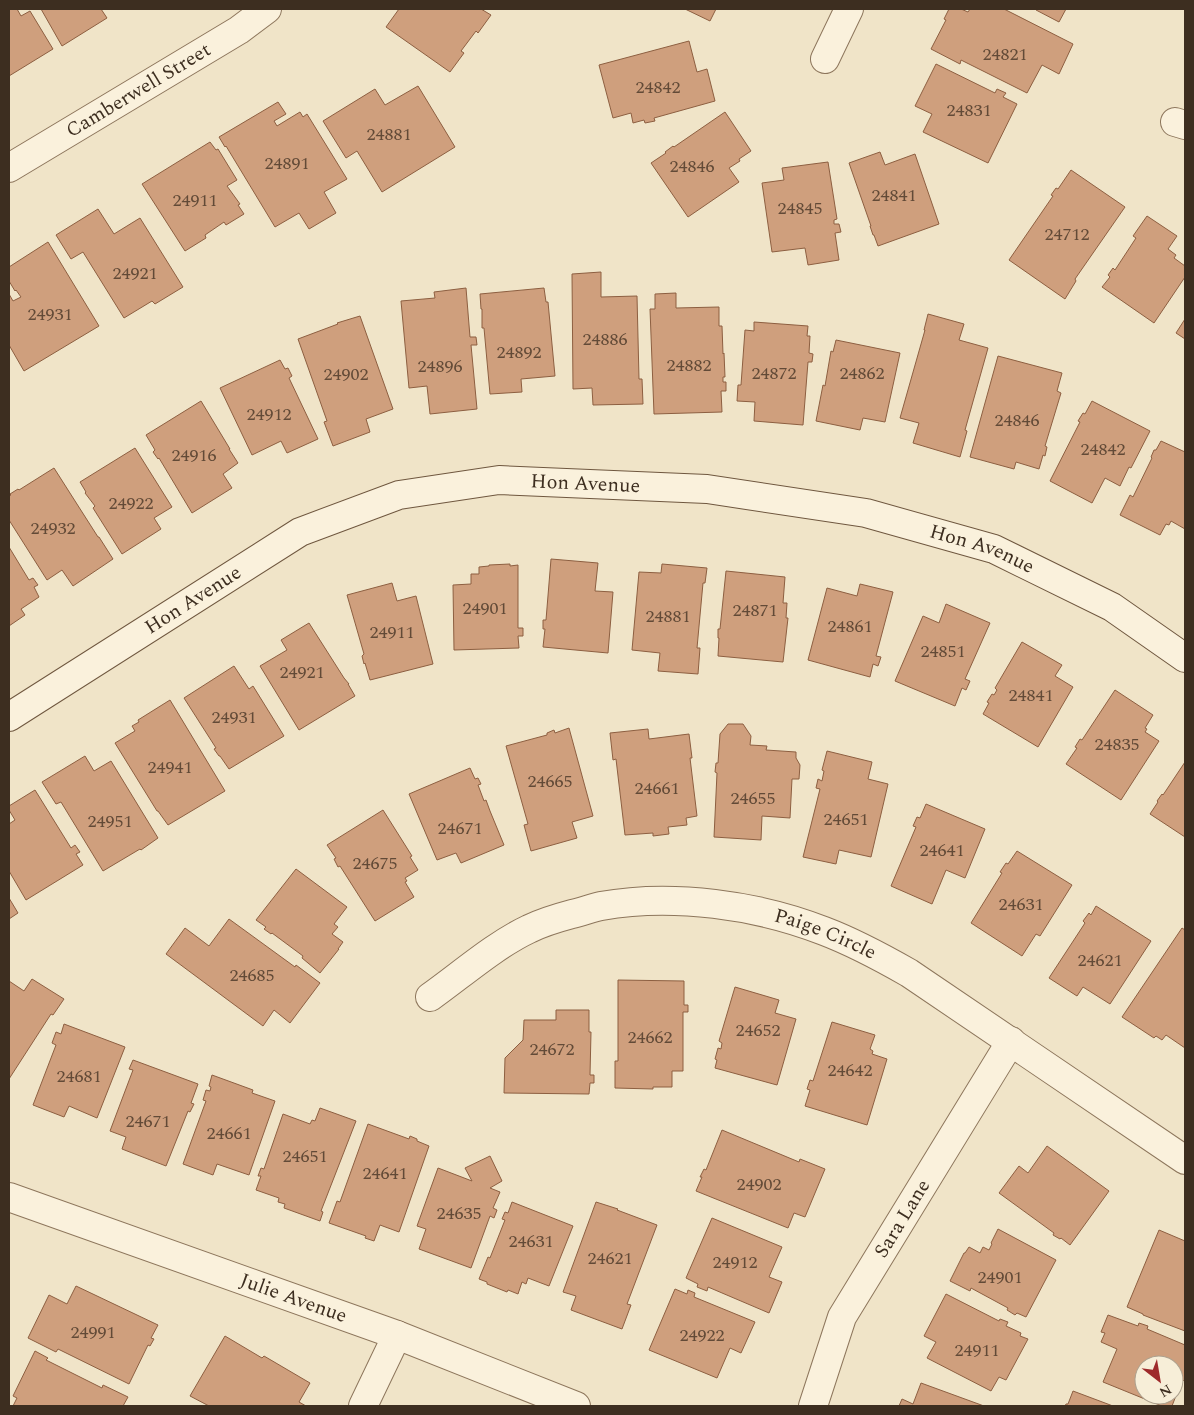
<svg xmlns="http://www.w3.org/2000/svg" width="1194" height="1415" font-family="Spectral,serif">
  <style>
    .building { fill: #cf9f7d; stroke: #8d5f41; fill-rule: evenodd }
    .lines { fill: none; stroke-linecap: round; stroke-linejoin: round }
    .street-casing { stroke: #8d765c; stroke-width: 30 }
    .secondary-casing { stroke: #6f573f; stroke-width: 30 }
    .street { stroke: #faf1dc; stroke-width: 28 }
    .secondary { stroke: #faf1dc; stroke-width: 28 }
    .labels { text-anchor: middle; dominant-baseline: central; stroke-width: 4; stroke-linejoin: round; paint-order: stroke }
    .number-label { font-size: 18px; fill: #624a37 }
    .street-label { font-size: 20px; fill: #3d2e20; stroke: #f7eed8 }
  </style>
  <rect width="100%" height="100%" fill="#f0e4c8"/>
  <g class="building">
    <polygon points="9,9 17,9 21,16 30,11 53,49 9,76"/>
    <polygon points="41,9 101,9 107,18 62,46"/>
    <polygon points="399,9 481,9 491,15 478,33 476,31 461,51 464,53 450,72 386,27"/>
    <polygon points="685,9 716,9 710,21"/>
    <polygon points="949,9 961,9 968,12 970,9 1004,9 1073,44 1059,74 1042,65 1027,93 961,60 960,64 931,49 946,20 944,19"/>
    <polygon points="1036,9 1066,9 1059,22 1036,10"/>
    <polygon points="689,41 697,72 707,69 715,101 654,118 655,121 645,123 644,120 633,123 631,113 613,118 599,65"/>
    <polygon points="936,64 995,93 997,89 1006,93 1003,97 1017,104 988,163 923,132 932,114 915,106"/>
    <polygon points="418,86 455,147 382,192 357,151 346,158 323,121 375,89 385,105"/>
    <polygon points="278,102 286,114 274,121 277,126 300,112 303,117 307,114 347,179 324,192 336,213 309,229 299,213 275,227 226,146 225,147 219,137"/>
    <polygon points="725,112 751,151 739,159 740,161 729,168 739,182 688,217 651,163 666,153 665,152 673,146 674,147"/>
    <polygon points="210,142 216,150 218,149 237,180 227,186 240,204 238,205 244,214 226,225 224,222 205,235 206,238 185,251 142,184"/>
    <polygon points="880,152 885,165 915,154 939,224 878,246 874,235 873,235 870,226 871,226 849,163"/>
    <polygon points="828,162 837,219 834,220 834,224 839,224 841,232 835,233 839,260 808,265 805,248 772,252 762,183 784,180 782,168"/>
    <polygon points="1071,170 1125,207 1075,279 1076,281 1065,299 1009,260 1053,196 1051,195 1056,188 1058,189"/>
    <polygon points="98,209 114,234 140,218 183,287 155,304 152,301 124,318 83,252 71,259 56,235"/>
    <polygon points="1147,216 1177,236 1168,249 1176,255 1174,258 1185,266 1185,277 1154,323 1102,287 1110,277 1108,275 1113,268 1115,270 1136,238 1133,236"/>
    <polygon points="48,242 99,326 24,371 9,345 9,294 13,301 21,297 16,290 15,291 9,281 9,267"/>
    <polygon points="601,272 601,297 637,296 639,379 642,379 643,404 593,405 592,388 573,389 572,274"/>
    <polygon points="466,288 470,337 476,337 477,345 471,345 477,409 430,414 427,386 409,388 401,301 435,298 434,292"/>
    <polygon points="544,288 546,302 548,302 555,376 521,379 522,392 490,394 484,328 482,328 482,309 481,309 480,294"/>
    <polygon points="676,293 676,308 719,307 719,326 722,326 723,354 724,353 725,377 723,377 723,382 726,382 726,391 721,391 722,412 654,414 650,309 655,309 655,294"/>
    <polygon points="928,314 964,324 959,340 988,348 965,430 967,431 960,457 913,443 919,423 900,418 925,330 924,330"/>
    <polygon points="360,316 393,409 366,419 370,432 333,446 324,422 327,421 298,339 338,324 337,323"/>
    <polygon points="1185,319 1185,339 1176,333"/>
    <polygon points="754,322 808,326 807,336 810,336 809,353 813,354 812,362 808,362 803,425 754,421 755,402 737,401 738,385 741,385 745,330 754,331"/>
    <polygon points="836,340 900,353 885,422 863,418 860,430 816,421 823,385 825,386 831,351 833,352"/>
    <polygon points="998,356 1062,373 1057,391 1061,393 1045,446 1047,447 1045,456 1043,455 1039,469 1016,462 1014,469 970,457"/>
    <polygon points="280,360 285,369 288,368 292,376 289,378 318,439 287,453 281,441 252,455 220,388"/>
    <polygon points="201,401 230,449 229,449 238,463 223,474 232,488 192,513 159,458 158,459 153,452 155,450 146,435"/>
    <polygon points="1092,401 1150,431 1131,468 1129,467 1120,486 1105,478 1092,503 1050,481 1080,422 1078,421 1083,413 1085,414"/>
    <polygon points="1161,441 1185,452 1185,529 1171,521 1169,525 1166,524 1160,535 1120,515 1130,495 1133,497 1152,458 1151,457 1154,450 1156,450"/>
    <polygon points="135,448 172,507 154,518 161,529 122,554 93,508 95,506 85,493 86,492 80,482"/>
    <polygon points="54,468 98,537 99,537 113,559 73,586 62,570 47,580 9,520 9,496 11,495 10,494 18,489 19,490"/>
    <polygon points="9,547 29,580 33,578 38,585 34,587 39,597 21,609 25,615 9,626"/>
    <polygon points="551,559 598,563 595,591 613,592 608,653 543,647 545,629 543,629 543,620 546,620"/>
    <polygon points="510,564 510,566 518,565 518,628 523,628 523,636 518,636 519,648 454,650 453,585 471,584 471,574 479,574 479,567 489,566 489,565"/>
    <polygon points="662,564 707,568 705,583 703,583 697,648 700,648 698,674 658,671 660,653 632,650 639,572 661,573"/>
    <polygon points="726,571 785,577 783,603 787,603 786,618 788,618 783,662 718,656 719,638 718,638 718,629 720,629"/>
    <polygon points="392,583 397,601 416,596 433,664 370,680 365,663 364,664 362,656 364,654 347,595"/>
    <polygon points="860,584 893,592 876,656 881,657 878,666 873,664 870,677 808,660 827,588 857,596"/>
    <polygon points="946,604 990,623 965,679 970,681 966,690 962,688 955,706 895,681 923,616 939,623"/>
    <polygon points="309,623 344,678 349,684 348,684 355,696 299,730 260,666 287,650 281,640"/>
    <polygon points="1022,642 1062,665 1055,676 1073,687 1038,747 983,714 989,703 987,702 992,694 994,695 997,690 995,688"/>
    <polygon points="234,666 249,689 253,686 284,736 229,769 220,756 219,756 214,749 216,748 184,698"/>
    <polygon points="1115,690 1153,715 1145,728 1147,729 1145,732 1159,741 1121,800 1066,764 1077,748 1075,747 1080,739 1082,740"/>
    <polygon points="170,700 225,791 168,825 158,811 157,811 115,743 135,731 132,726 139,722 138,720"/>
    <polygon points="728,724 743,724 751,736 750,745 767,746 766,750 796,752 796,758 800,765 799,779 792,779 790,818 762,816 761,840 714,837 717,773 715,772 716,763 718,763 720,734"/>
    <polygon points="569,728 593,816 572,822 577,838 531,851 524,825 528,824 506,746 547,735 547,733 554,730 555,733"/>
    <polygon points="648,729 649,739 689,734 692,758 690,758 697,816 686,818 687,825 668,827 669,834 653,836 653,833 625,835 616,759 613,760 610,733"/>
    <polygon points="827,751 872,762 868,779 888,784 871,857 839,850 836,864 803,857 820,789 816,788 818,779 822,781 824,771 822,770"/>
    <polygon points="85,756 94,771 111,761 158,838 141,850 140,849 103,871 61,802 56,804 42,782"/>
    <polygon points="1185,762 1185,837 1150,814 1158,802 1157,801 1162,794 1163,795"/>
    <polygon points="470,768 475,779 478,778 481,784 478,785 484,801 486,800 490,811 504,845 461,863 456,853 437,860 409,794"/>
    <polygon points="35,790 71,848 75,845 80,852 76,854 83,865 26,900 9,871 9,824 15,820 9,810 9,806"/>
    <polygon points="926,804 985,829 965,878 946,870 932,904 891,886 916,827 913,826 917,817 920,818"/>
    <polygon points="383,810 412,856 410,857 418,870 405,878 407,881 405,882 414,897 375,921 340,866 338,867 334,859 336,858 327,845"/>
    <polygon points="1017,851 1072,885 1040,936 1036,934 1022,956 971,923 1002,873 1000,872 1006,863 1008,864"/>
    <polygon points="296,869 347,907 334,924 338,927 332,934 343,942 338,949 339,949 320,973 302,958 303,956 272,933 271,934 264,929 266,927 256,920"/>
    <polygon points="9,898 18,913 9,919"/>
    <polygon points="1096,906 1151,941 1110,1004 1083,987 1077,996 1049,978 1085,923 1083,921 1089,913 1091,915"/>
    <polygon points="229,919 295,967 296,965 320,983 290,1023 274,1010 263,1026 166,954 185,928 209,946"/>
    <polygon points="1182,928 1185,930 1185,1048 1166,1035 1162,1040 1156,1036 1154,1038 1122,1017"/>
    <polygon points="32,979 64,999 53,1015 51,1014 9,1079 9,981 24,991"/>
    <polygon points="618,980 684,981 684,1005 688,1005 688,1012 683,1012 683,1071 672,1071 672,1087 653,1087 653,1089 615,1088 615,1061 618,1061"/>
    <polygon points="735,987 779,1000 775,1013 796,1019 777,1085 715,1068 717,1060 715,1059 718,1048 721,1049 722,1043 719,1041"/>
    <polygon points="556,1010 589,1010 589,1032 591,1032 590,1075 594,1075 594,1083 590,1083 589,1094 504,1093 505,1058 523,1040 524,1020 556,1020"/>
    <polygon points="832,1022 875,1035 870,1049 873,1051 872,1054 887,1059 867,1125 805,1106 810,1090 807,1089 810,1080 813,1081"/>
    <polygon points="64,1024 125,1047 97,1118 69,1106 64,1117 33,1105 56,1045 52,1043 56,1032 61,1034"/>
    <polygon points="133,1060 198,1084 191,1103 194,1104 190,1112 188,1111 166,1166 122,1149 126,1137 110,1131 133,1070 129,1069"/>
    <polygon points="212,1075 253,1090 252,1093 275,1101 249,1175 217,1164 213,1175 183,1164 206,1101 203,1100 206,1090 210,1091 211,1087 209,1086"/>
    <polygon points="320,1108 356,1121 321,1211 323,1212 320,1221 284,1208 285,1204 278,1202 279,1198 256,1190 261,1176 258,1176 261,1168 264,1169 283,1114 310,1124 312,1120 315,1121"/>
    <polygon points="368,1124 409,1139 410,1136 417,1139 417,1141 429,1146 399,1232 380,1225 374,1241 365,1238 366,1236 329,1223 337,1201 340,1202"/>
    <polygon points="722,1130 799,1162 800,1159 825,1169 805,1217 794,1213 788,1228 696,1191 702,1177 700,1177 704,1169 706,1170"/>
    <polygon points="1047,1146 1109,1191 1070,1245 1061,1238 1060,1239 1053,1235 1054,1233 999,1193 1019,1166 1028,1173"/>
    <polygon points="490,1156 502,1181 490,1188 500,1192 493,1208 497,1210 494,1218 490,1216 471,1268 419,1249 426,1229 417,1226 438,1168 472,1181 465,1168"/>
    <polygon points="512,1202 573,1226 549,1286 528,1278 526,1284 522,1282 518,1294 508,1290 507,1292 487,1284 487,1282 479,1279 488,1257 490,1258 505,1220 502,1219 505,1212 508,1213"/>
    <polygon points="596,1202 618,1209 617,1210 657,1225 627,1304 631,1305 622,1329 571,1310 576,1296 563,1292"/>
    <polygon points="712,1218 782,1247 769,1277 782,1282 769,1313 708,1287 707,1291 697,1287 698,1284 686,1278"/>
    <polygon points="998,1229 1056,1260 1026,1317 1017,1313 1015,1315 1007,1310 1008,1308 971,1288 970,1291 950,1281 964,1253 965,1253 969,1247 980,1253 983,1247 989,1250 992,1244 991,1243"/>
    <polygon points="1159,1230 1185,1241 1185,1331 1143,1315 1143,1314 1127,1307"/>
    <polygon points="76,1286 158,1325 151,1338 154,1339 150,1346 148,1345 129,1384 58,1349 56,1352 28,1338 49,1295 67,1304"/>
    <polygon points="675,1289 687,1294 688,1290 695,1293 694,1297 755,1322 741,1353 730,1348 717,1378 649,1350"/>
    <polygon points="946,1294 999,1321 1000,1319 1008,1322 1006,1326 1021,1333 1020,1336 1028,1339 1006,1380 999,1377 991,1391 927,1358 936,1342 924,1336"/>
    <path d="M1108 1315 1138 1326 1139 1323 1148 1326 1147 1329 1185 1345V1381L1182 1380 1172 1406H1162L1103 1382 1117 1349 1101 1342 1105 1333 1101 1332ZM1144 1365H1174V1395H1144Z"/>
    <polygon points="225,1336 262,1358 264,1356 310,1383 299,1402 306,1406 209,1406 190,1396"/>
    <polygon points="35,1351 48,1358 46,1360 102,1388 103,1385 128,1397 123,1406 13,1406 17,1398 13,1396"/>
    <polygon points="921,1383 984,1406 899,1406 902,1399 913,1404"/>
    <polygon points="1073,1391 1113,1406 1065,1406 1066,1404 1068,1404"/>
  </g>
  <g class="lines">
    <defs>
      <g id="street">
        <polyline points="825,59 849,9"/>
        <polyline points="1175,122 1185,125"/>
        <path id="s1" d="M9 168 239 30 267 9"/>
        <path id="s2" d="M430 997C461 975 495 945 529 929 543 922 557 918 572 914 582 912 591 908 601 906 672 893 758 905 824 931 853 942 881 957 909 973L1185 1160"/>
        <path id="s3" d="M9 1197 397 1335 576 1406"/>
        <polyline points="363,1406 397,1335"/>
        <path id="s4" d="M813 1406 842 1317 1011 1041"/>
      </g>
      <g id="secondary">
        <path id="s5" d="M9 717 300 532 399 495 499 480 707 489 866 513 994 549 1112 607 1185 658"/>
      </g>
    </defs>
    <use href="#street" class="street-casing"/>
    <use href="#secondary" class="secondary-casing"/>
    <use href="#street" class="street"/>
    <use href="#secondary" class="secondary"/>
  </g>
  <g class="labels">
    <g class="number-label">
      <text x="1005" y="54">24821</text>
      <text x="658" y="87">24842</text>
      <text x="969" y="110">24831</text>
      <text x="389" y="134">24881</text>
      <text x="287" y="163">24891</text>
      <text x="692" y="166">24846</text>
      <text x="894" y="195">24841</text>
      <text x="195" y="200">24911</text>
      <text x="800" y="208">24845</text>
      <text x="1067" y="234">24712</text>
      <text x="135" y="273">24921</text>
      <text x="50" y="314">24931</text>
      <text x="605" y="339">24886</text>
      <text x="519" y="352">24892</text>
      <text x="689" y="365">24882</text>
      <text x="440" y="366">24896</text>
      <text x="774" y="373">24872</text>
      <text x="862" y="373">24862</text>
      <text x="346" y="374">24902</text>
      <text x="269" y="414">24912</text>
      <text x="1017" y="420">24846</text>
      <text x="1103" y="449">24842</text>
      <text x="194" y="455">24916</text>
      <text x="131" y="503">24922</text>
      <text x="53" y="528">24932</text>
      <text x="485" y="608">24901</text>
      <text x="755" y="610">24871</text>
      <text x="668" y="616">24881</text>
      <text x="850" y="626">24861</text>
      <text x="392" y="632">24911</text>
      <text x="943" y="651">24851</text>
      <text x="302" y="672">24921</text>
      <text x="1031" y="695">24841</text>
      <text x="234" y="717">24931</text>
      <text x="1117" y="744">24835</text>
      <text x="170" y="767">24941</text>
      <text x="550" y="781">24665</text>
      <text x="657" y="788">24661</text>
      <text x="753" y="798">24655</text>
      <text x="846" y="819">24651</text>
      <text x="110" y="821">24951</text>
      <text x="460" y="828">24671</text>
      <text x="942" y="850">24641</text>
      <text x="375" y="863">24675</text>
      <text x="1021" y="904">24631</text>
      <text x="1100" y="960">24621</text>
      <text x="252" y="975">24685</text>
      <text x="758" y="1030">24652</text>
      <text x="650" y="1037">24662</text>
      <text x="552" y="1049">24672</text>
      <text x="850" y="1070">24642</text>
      <text x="79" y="1076">24681</text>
      <text x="148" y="1121">24671</text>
      <text x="229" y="1133">24661</text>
      <text x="305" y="1156">24651</text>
      <text x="385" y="1173">24641</text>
      <text x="759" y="1184">24902</text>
      <text x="459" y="1213">24635</text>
      <text x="531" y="1241">24631</text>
      <text x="610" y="1258">24621</text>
      <text x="735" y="1262">24912</text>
      <text x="1000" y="1277">24901</text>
      <text x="93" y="1332">24991</text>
      <text x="702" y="1335">24922</text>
      <text x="977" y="1350">24911</text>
    </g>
    <g class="street-label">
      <text stroke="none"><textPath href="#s1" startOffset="151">Camberwell Street</textPath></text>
      <text stroke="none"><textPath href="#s5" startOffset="638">Hon Avenue</textPath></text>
      <text stroke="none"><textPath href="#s5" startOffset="1042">Hon Avenue</textPath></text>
      <text stroke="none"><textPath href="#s5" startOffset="218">Hon Avenue</textPath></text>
      <text stroke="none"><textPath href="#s2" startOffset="425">Paige Circle</textPath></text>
      <text stroke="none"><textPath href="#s4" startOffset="209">Sara Lane</textPath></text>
      <text stroke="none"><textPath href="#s3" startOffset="302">Julie Avenue</textPath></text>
    </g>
  </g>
  <rect width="1194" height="1415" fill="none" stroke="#3d2e20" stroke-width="20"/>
  <g transform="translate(1159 1380) rotate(149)"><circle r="24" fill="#f7eed8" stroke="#ada18e"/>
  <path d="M0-4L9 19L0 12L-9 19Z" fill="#9e2a2b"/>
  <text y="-8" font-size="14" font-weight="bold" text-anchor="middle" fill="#3d2e20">N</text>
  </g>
</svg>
